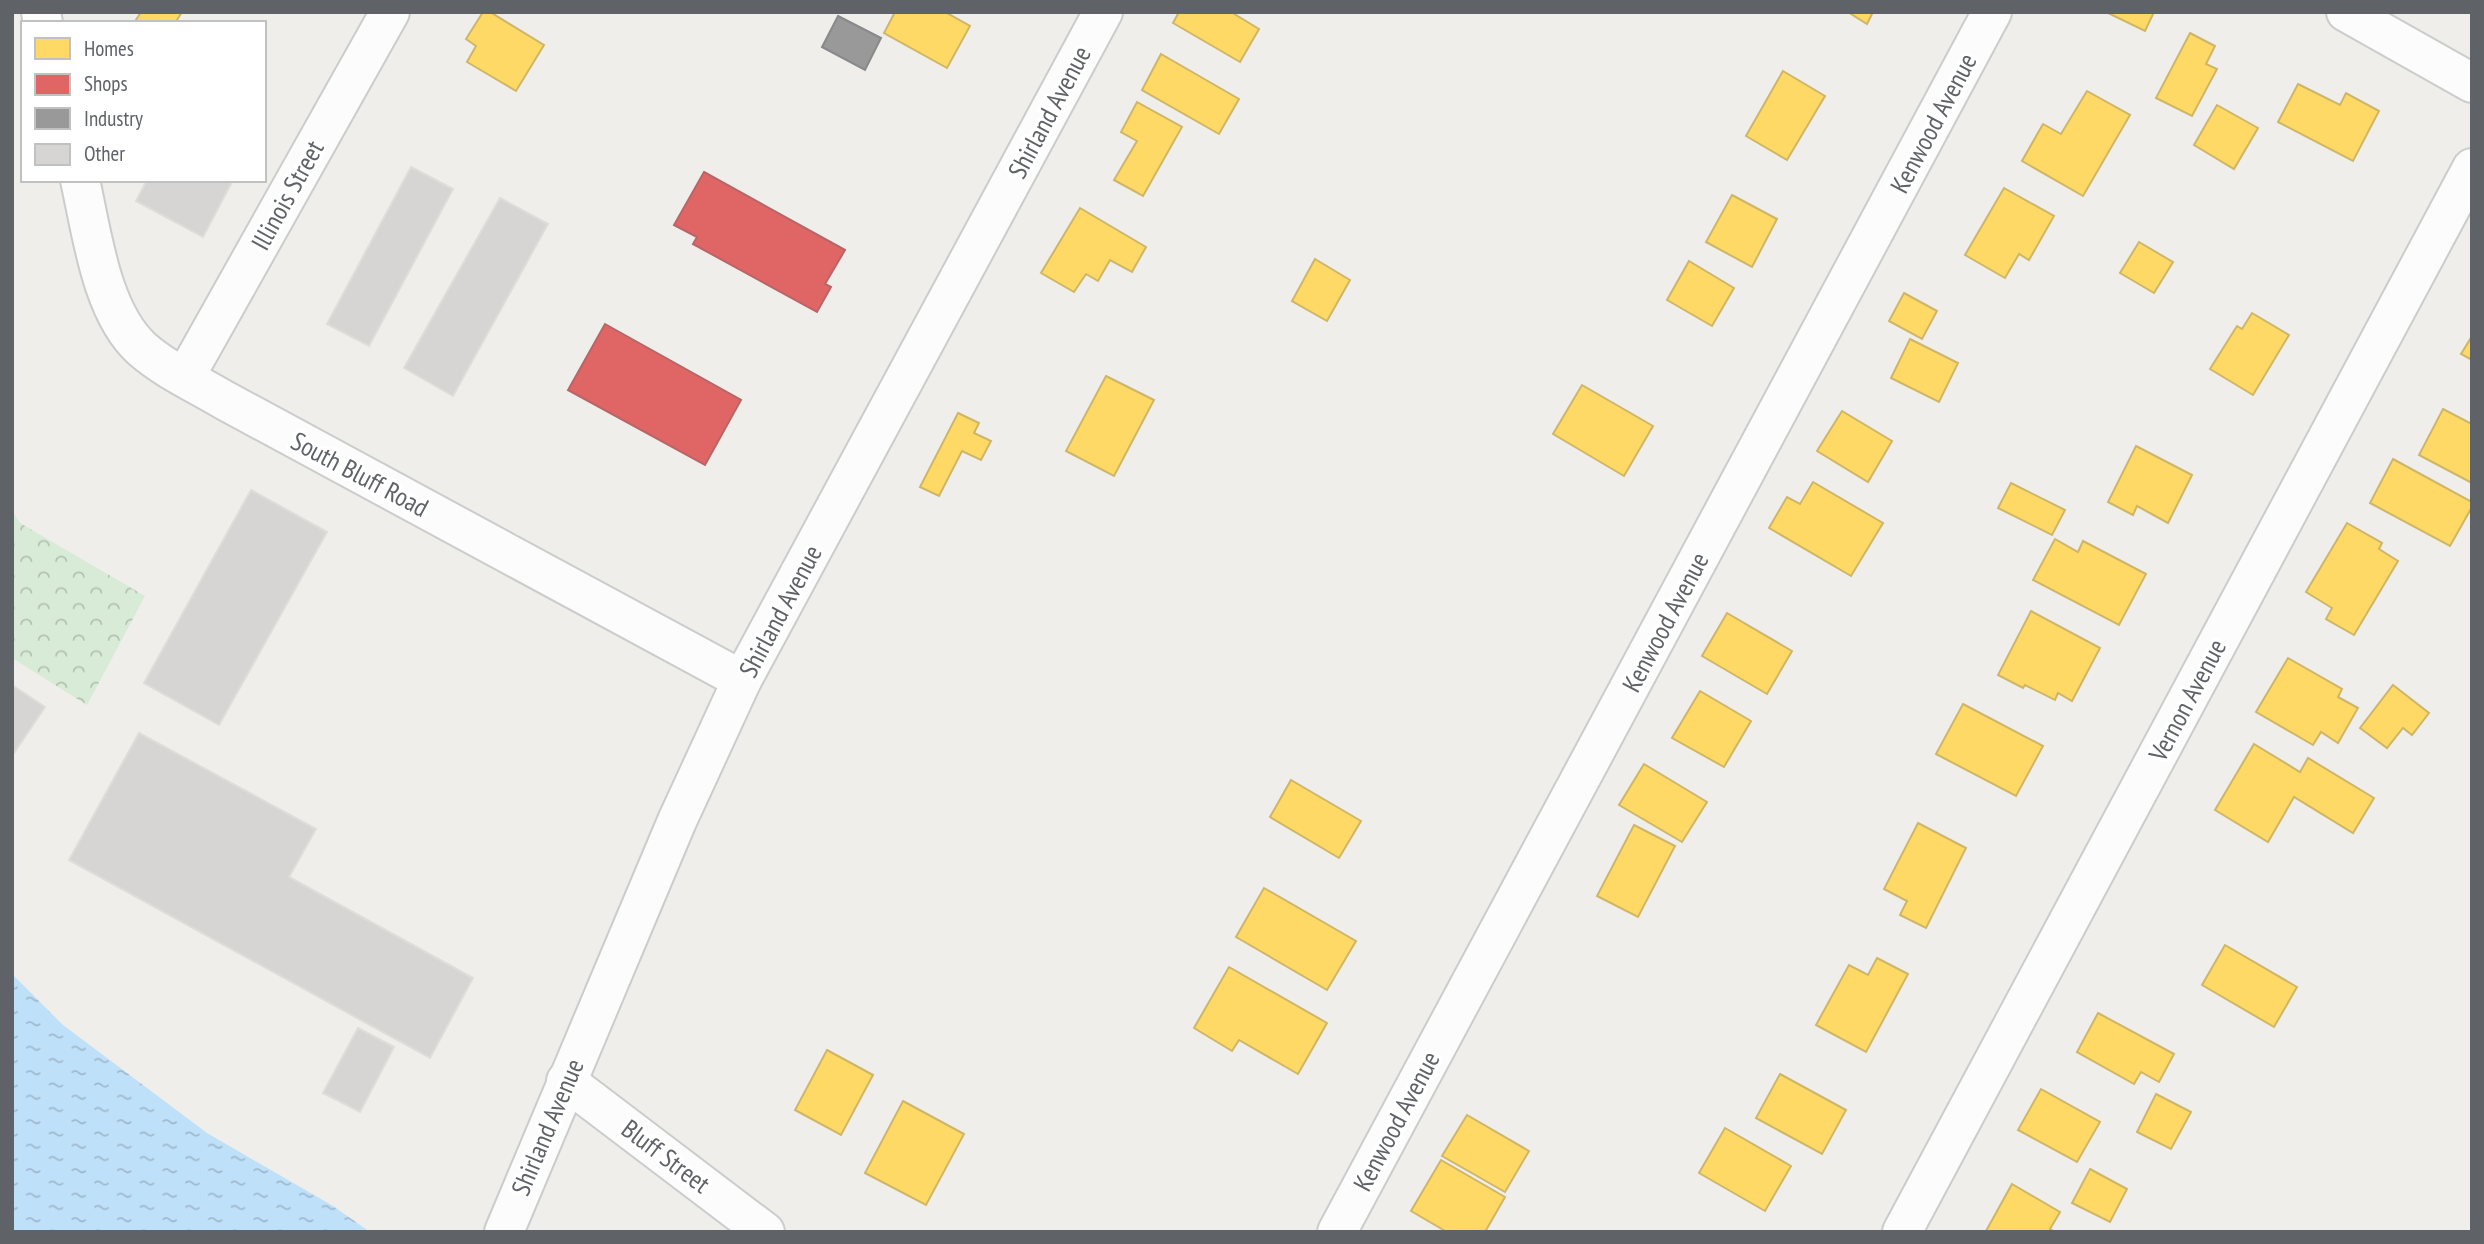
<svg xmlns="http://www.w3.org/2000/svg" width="2484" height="1244" font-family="'PT Sans Narrow',sans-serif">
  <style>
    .forest { fill: url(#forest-crowns) }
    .water { fill: url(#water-ripples) }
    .homes { fill: #ffd966; stroke: #cfb667; stroke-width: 2 }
    .shops { fill: #e06666; stroke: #b96567; stroke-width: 2 }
    .industry { fill: #999; stroke: #88898a; stroke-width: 2 }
    .building { fill: #d6d5d3; stroke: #deddd9; stroke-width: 2 }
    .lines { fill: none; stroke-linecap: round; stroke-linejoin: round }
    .minor-casing { stroke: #cbcccc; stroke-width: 42 }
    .minor { stroke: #fdfcfc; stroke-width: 38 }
    .labels { text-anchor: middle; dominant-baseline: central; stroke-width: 7; stroke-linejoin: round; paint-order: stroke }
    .street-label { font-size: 26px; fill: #5f6368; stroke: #fff }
  </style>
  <defs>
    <pattern id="forest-crowns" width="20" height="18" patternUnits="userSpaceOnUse" patternTransform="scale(1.75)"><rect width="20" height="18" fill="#d8ebd6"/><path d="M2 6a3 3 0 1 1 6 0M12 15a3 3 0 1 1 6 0" fill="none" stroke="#b2c2b1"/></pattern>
    <pattern id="water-ripples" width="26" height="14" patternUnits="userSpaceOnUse" patternTransform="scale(1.75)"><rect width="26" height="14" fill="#bfe0f9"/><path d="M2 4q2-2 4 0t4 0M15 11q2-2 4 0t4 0" fill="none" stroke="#9eb9cd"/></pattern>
  </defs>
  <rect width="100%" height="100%" fill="#efeeea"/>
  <polygon class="forest" points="12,511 20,523 145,596 87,705 12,658"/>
  <polygon class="water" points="12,974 63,1025 207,1133 333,1206 370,1232 12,1232"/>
  <g class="homes">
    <polygon points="141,12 182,12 175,23 134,23"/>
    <polygon points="483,12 490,12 544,45 516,91 467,62 476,46 466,39"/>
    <polygon points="895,12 945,12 970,26 947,68 884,33"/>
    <polygon points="1179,12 1231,12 1259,29 1240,62 1173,23"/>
    <polygon points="1848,12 1873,12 1867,24"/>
    <polygon points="2106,12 2154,12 2145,31"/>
    <polygon points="2190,33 2215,46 2206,64 2217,69 2192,116 2156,98"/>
    <polygon points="1161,54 1239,99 1219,134 1142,90"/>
    <polygon points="1783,71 1825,96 1787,160 1746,136"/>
    <polygon points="2298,84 2340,105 2346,93 2379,111 2353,161 2278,122"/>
    <polygon points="2087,91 2130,115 2083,196 2022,161 2043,124 2061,134"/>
    <polygon points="1137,102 1182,127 1143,196 1114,180 1137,141 1121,132"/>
    <polygon points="2217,105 2258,128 2234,169 2194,145"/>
    <polygon points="2004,188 2054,216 2029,260 2019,254 2005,278 1965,255"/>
    <polygon points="1732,195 1777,219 1752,267 1706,242"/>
    <polygon points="1080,208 1146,247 1132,272 1110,260 1098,281 1086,274 1074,292 1041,273"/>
    <polygon points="2139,242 2173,262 2154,293 2120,273"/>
    <polygon points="1315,259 1350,280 1327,321 1292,301"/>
    <polygon points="1689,261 1734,288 1712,326 1667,300"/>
    <polygon points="1904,293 1937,311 1922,339 1889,321"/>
    <polygon points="2252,313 2289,335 2253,395 2210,369 2237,326 2242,329"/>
    <polygon points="2472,336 2472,360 2461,354"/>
    <polygon points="1910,339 1958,363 1939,402 1891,378"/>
    <polygon points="1106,376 1154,400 1114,476 1066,451"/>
    <polygon points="1582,385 1653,426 1624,476 1553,434"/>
    <polygon points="2443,409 2472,424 2472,483 2419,455"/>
    <polygon points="1842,411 1892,441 1868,482 1817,451"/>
    <polygon points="958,413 979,423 974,433 991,441 981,460 962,451 939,496 920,487"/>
    <polygon points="2136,446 2192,475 2168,523 2137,506 2133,515 2108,502"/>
    <polygon points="2393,459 2472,502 2472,507 2450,546 2370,503"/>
    <polygon points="1813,482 1883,523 1851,576 1769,528 1787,497 1800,504"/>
    <polygon points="2011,483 2065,510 2052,535 1998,508"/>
    <polygon points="2347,523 2382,543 2379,549 2398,561 2354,635 2326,619 2332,608 2306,592"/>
    <polygon points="2055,539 2078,552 2083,541 2146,574 2119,625 2033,580"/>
    <polygon points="2031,611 2100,648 2072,701 2058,693 2055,700 2025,685 2023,688 1998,675"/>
    <polygon points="1727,613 1792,651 1767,694 1702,656"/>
    <polygon points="2288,658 2342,689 2338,697 2358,708 2338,743 2321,732 2313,745 2256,712"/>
    <polygon points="2393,685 2429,713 2412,735 2403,728 2387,748 2360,728"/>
    <polygon points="1700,691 1751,721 1724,767 1672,738"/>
    <polygon points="1963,704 2043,746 2016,796 1936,754"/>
    <polygon points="2254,744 2300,772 2308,758 2374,798 2353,833 2294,797 2268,842 2215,810"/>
    <polygon points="1644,764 1707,802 1682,842 1619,805"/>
    <polygon points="1291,780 1361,821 1339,858 1270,817"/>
    <polygon points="1918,823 1966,848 1926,928 1900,915 1907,901 1884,889"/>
    <polygon points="1634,825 1675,846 1638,917 1597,896"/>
    <polygon points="1264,888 1356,941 1327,990 1236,937"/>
    <polygon points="2225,945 2297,987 2274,1027 2202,985"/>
    <polygon points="1877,958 1908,974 1866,1052 1816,1025 1849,965 1868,975"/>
    <polygon points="1229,967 1327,1023 1298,1074 1239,1040 1232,1051 1194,1028"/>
    <polygon points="2098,1013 2174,1054 2159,1082 2141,1072 2134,1084 2077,1052"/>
    <polygon points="827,1050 873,1075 841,1135 795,1110"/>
    <polygon points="1780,1074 1846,1110 1822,1154 1756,1118"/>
    <polygon points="2041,1089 2100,1122 2077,1162 2018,1130"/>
    <polygon points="2156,1094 2191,1112 2171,1149 2137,1132"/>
    <polygon points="903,1101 964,1134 926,1205 865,1173"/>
    <polygon points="1467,1115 1529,1151 1505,1192 1442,1156"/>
    <polygon points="1725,1128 1791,1166 1765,1211 1699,1173"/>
    <polygon points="1441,1160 1505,1197 1485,1232 1447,1232 1411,1211"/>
    <polygon points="2090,1169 2127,1189 2110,1222 2072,1203"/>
    <polygon points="2012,1184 2060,1212 2050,1229 2055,1232 1986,1231"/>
  </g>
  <g class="shops">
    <polygon points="704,172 845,250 825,284 831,287 817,312 693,244 697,237 674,225"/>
    <polygon points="605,324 741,400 705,465 568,390"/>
  </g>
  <polygon class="industry" points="838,16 881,38 865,70 822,47"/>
  <g class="building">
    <polygon points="411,167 453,189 369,346 327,324"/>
    <polygon points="147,180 233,180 203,237 136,201"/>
    <polygon points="500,198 548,224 453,396 404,368"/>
    <polygon points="251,490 327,532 219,725 144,683"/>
    <polygon points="12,685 45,707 12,756"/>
    <polygon points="139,733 316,829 289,877 473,978 430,1058 69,860"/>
    <polygon points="358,1028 394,1047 360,1112 323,1093"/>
  </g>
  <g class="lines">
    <defs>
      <g id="minor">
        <polyline points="41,12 43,23"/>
        <polyline points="2346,12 2472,83"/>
        <path d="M80 180C92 233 101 312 142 349 166 370 197 384 224 400L742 680"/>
        <polyline points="185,377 390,12"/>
        <polyline points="566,1081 765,1232"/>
        <polyline points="504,1232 677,821 742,680 1103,12"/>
        <polyline points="1337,1232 1992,12"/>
        <polyline points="1902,1232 2472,168"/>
      </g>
    </defs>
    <use href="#minor" class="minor-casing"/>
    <use href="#minor" class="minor"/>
  </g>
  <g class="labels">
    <g class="street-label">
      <text transform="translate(1049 112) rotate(-62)">Shirland Avenue</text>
      <text transform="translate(1933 123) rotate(-62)">Kenwood Avenue</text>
      <text transform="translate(287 195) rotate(-61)">Illinois Street</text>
      <text transform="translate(360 474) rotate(28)">South Bluff Road</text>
      <text transform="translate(780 611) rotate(-62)">Shirland Avenue</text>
      <text transform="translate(1665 622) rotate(-62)">Kenwood Avenue</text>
      <text transform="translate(2187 700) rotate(-62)">Vernon Avenue</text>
      <text transform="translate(1396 1121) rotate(-62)">Kenwood Avenue</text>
      <text transform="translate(547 1127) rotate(-67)">Shirland Avenue</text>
      <text transform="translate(666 1156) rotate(37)">Bluff Street</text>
    </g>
  </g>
  <rect width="2484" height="1244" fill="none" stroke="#5f6368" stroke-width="28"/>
  <rect x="21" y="21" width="245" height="161" fill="#ffffff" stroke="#bfc1c3" stroke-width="2"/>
  <rect x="35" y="38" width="35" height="21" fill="#ffd966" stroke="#bfc1c3" stroke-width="2"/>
  <text x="84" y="56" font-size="21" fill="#5f6368">Homes</text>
  <rect x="35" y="74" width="35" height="21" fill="#e06666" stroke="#bfc1c3" stroke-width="2"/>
  <text x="84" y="91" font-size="21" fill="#5f6368">Shops</text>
  <rect x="35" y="108" width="35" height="21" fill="#999999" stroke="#bfc1c3" stroke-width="2"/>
  <text x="84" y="126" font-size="21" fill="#5f6368">Industry</text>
  <rect x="35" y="144" width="35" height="21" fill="#d6d5d3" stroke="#bfc1c3" stroke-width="2"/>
  <text x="84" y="161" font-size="21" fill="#5f6368">Other</text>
</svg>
